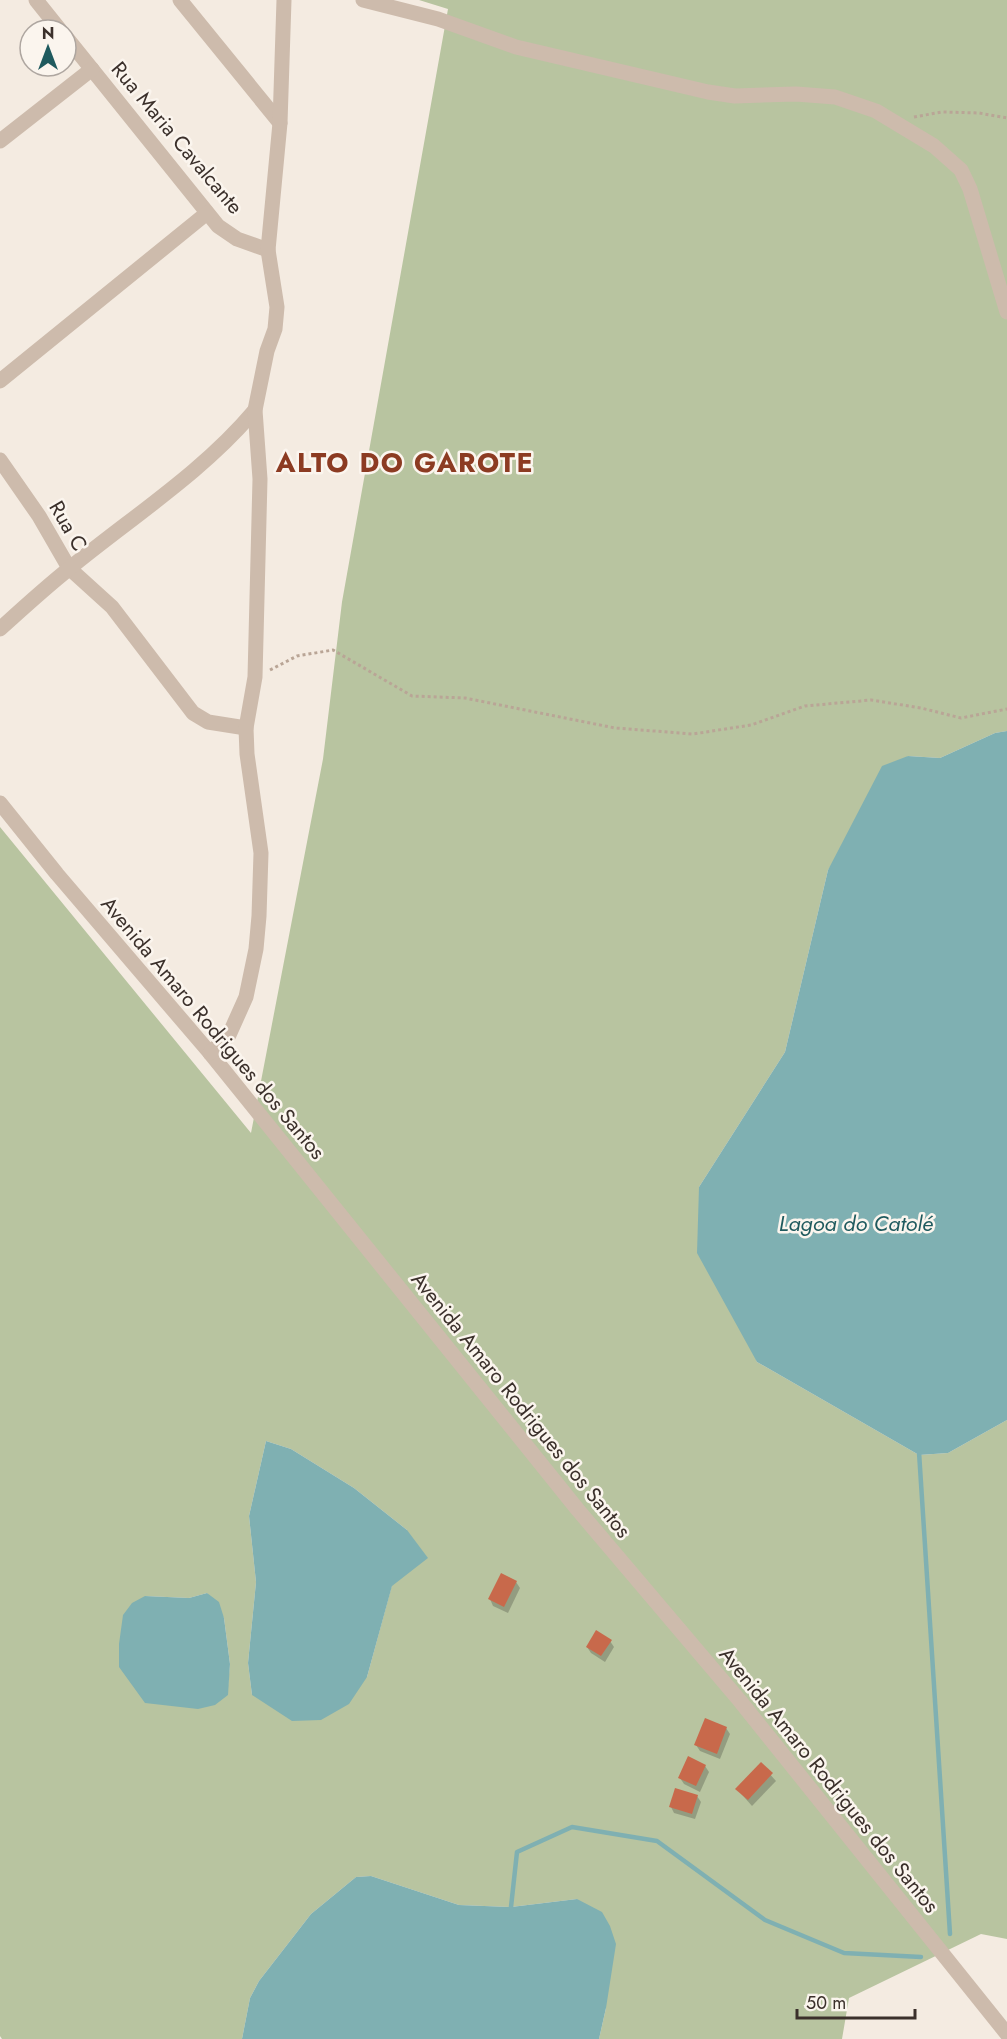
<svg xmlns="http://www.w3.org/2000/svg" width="1007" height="2039" font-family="Jost,sans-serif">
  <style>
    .green { fill: #b8c4a0; fill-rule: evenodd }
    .water { fill: #7fb0b2 }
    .shadow { fill: #0003 }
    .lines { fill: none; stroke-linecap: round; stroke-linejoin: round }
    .stream { stroke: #7fb0b2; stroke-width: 4.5 }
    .building { fill: #c8694b }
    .path { stroke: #b9a596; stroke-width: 3; stroke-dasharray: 3 3; stroke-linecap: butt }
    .street { stroke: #cdbbac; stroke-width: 15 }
    .labels { text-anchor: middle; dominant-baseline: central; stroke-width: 5; stroke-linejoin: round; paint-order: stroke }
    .street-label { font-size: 21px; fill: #3b302b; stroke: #fbf5ee }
    .water-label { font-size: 22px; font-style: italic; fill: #1f5a5e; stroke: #fbf5ee }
    .district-label { font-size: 27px; font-weight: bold; letter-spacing: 1.5px; fill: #8c3b22; stroke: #fbf5ee }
  </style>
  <rect width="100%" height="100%" fill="#f4ebe1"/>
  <path class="green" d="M419 0H1007V731L995 733 940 758 908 756 828 870 785 1052 699 1187 757 1362 919 1455 948 1453 1007 1420V1939L981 1934 849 1998 842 2039H599L606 2008 577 1899 511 1907 459 1905 371 1876 356 1877 311 1914 259 1981 250 1998 242 2039H2L0 2036V827L251 1133 323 759 342 602 448 9ZM266 1441 291 1449 354 1488 407 1530 367 1677 252 1695 248 1663 256 1582 249 1516ZM207 1593 224 1618 230 1664 227 1696 145 1596 189 1598Z"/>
  <g class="water">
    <polygon points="1007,731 1007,1420 948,1453 919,1455 757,1362 697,1253 699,1187 785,1052 828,870 882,766 908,756 940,758 995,733"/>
    <polygon points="266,1441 291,1449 354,1488 407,1530 428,1558 392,1586 367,1677 349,1704 321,1720 292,1721 252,1695 248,1663 256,1582 249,1516"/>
    <polygon points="207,1593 219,1602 224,1618 230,1664 228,1695 215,1705 198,1709 145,1703 119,1667 119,1644 123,1615 132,1603 145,1596 189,1598"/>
    <polygon points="371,1876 459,1905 511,1907 577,1899 602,1912 610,1926 616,1944 606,2008 599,2039 242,2039 250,1998 259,1981 311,1914 356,1877"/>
  </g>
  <g class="shadow">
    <polygon points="516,1582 520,1588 508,1613 493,1606 490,1599"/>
    <polygon points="610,1641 614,1647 605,1662 591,1653 587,1647"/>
    <polygon points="726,1728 730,1734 720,1759 700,1751 696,1745"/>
    <polygon points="761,1764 776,1781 752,1806 737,1789"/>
    <polygon points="705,1766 709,1772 700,1792 684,1784 680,1778"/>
    <polygon points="697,1796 701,1802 695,1819 674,1813 671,1807"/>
  </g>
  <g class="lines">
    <g class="stream">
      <polyline points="919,1452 950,1934"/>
      <polyline points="511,1907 517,1852 572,1827 657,1841 765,1920 844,1953 921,1957"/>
    </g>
  </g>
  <g class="building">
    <polygon points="501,1573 517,1581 504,1607 488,1599"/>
    <polygon points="596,1630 612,1640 601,1656 586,1647"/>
    <polygon points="705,1718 727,1727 717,1754 694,1745"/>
    <polygon points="688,1756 706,1765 696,1786 678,1778"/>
    <polygon points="761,1762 773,1773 748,1800 735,1789"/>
    <polygon points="675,1788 698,1795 692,1814 669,1807"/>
  </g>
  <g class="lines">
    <g class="path">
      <polyline points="914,117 942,112 979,113 1007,118"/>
      <polyline points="270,670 297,656 333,650 412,696 465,698 615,728 693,734 751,725 805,706 871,700 921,708 961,718 1007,709"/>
    </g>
    <g class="street">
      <polyline points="36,0 60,30"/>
      <polyline points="180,0 280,123"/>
      <polyline points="363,0 438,19 516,47 708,92 735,96 796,94 835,97 876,111 934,146 961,170 970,189 1007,312"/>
      <polyline points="66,37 218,226 237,239 268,250"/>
      <polyline points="0,141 92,69"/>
      <polyline points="0,381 207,213"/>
      <polyline points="0,460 39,516 69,568 112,607 193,713 208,722 246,728"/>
      <path d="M0 629C23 608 46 587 70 568 132 517 203 472 255 410"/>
      <polyline points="0,803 57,874 210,1053 578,1510 740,1701 1007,2034"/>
      <polyline points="210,1053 229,1035 246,997 256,949 259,916 261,853 247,754 246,728 255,677 260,479 255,410 267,351 275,329 277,307 268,250 280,123 284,0"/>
    </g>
  </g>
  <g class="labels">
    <g class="street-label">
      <text transform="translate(177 138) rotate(50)">Rua Maria Cavalcante</text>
      <text transform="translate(68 526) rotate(60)">Rua C</text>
      <text transform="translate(213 1028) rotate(50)">Avenida Amaro Rodrigues dos Santos</text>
      <text transform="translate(521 1405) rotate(51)">Avenida Amaro Rodrigues dos Santos</text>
      <text transform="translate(829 1780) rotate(51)">Avenida Amaro Rodrigues dos Santos</text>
    </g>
    <g class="water-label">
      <text x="856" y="1223">Lagoa do Catolé</text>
    </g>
    <g class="district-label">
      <text x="405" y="462">ALTO DO GAROTE</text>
    </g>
  </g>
  <g transform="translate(48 48)"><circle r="28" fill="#fbf5ee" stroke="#aea6a0" stroke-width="1.5"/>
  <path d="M0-4.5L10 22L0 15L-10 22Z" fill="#1f5a5e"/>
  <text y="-9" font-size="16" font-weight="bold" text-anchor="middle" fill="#3b302b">N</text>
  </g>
  <path d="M797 2009v9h118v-9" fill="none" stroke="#3b302b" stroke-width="3"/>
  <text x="806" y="2009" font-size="18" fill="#3b302b" stroke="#fbf5ee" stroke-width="4.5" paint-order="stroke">50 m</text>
</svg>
